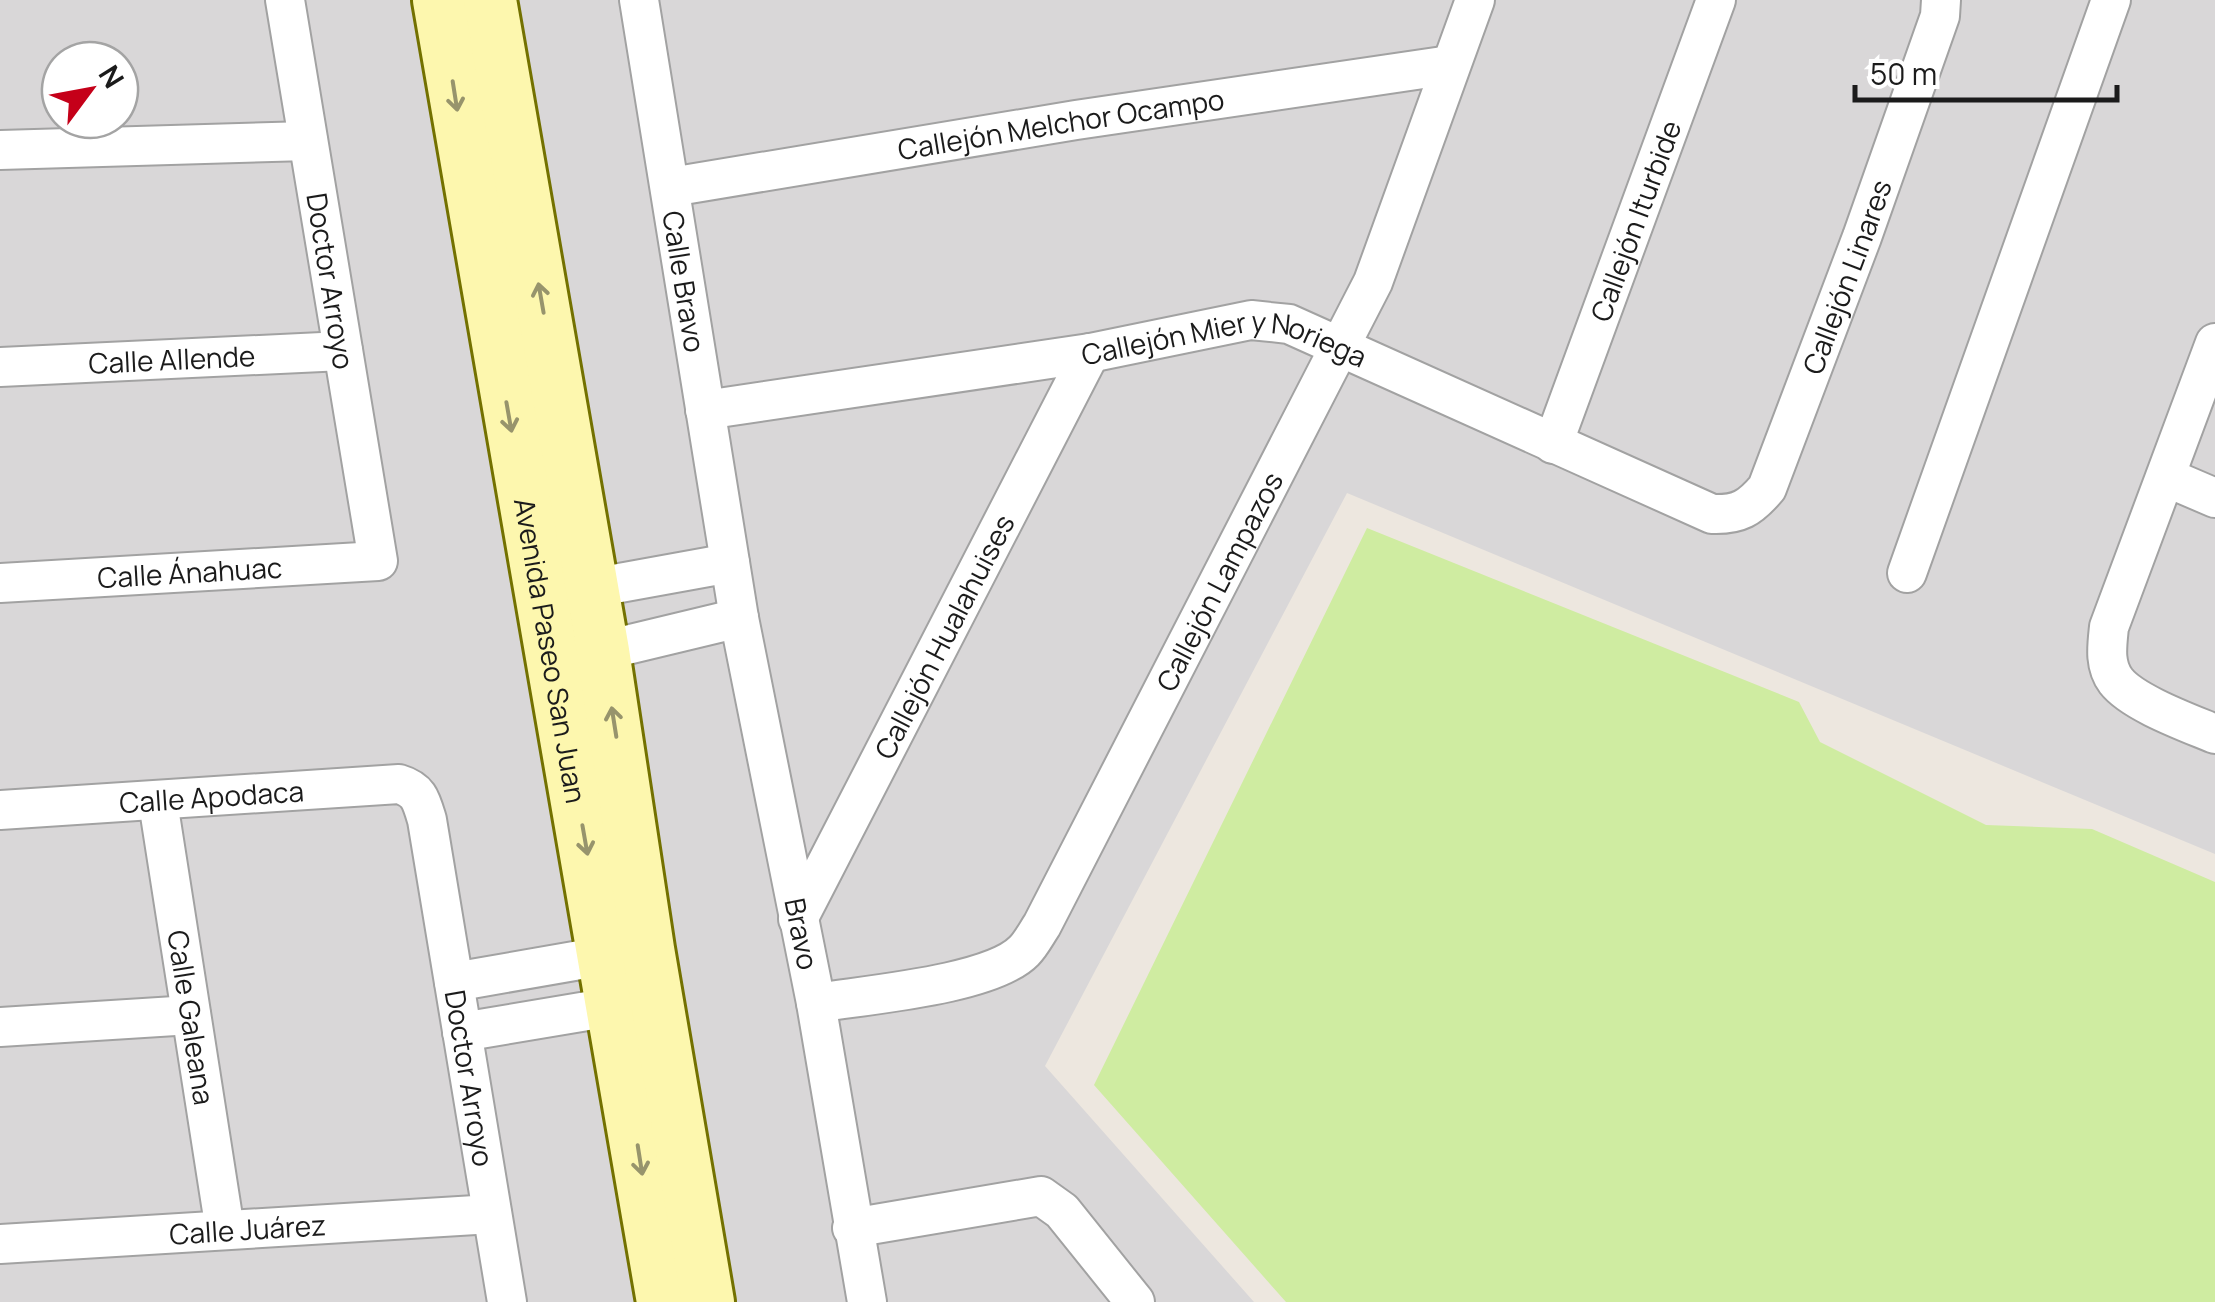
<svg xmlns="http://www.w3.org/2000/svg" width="2215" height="1302" font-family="Manrope,sans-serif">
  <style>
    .residential { fill: #d9d7d8; fill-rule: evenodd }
    .grass { fill: #cfeca1 }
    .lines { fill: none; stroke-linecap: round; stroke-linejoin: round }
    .street-casing { stroke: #a2a2a2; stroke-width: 42 }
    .secondary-casing { stroke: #737100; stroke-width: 58 }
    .street { stroke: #fff; stroke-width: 38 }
    .secondary { stroke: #fdf7ae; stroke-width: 52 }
    .oneway { stroke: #97946c }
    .labels { text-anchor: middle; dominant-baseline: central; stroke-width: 8; stroke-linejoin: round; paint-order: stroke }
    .street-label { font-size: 28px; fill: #1b1b1b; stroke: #fff }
  </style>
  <rect width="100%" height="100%" fill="#ede7df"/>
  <path class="residential" d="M0 0H2215V854L1347 493 1045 1066 1254 1302H0ZM60 60H120V120H60Z"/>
  <polygon class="grass" points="1367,528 1799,702 1820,742 1986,825 2092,829 2215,882 2215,1302 1286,1302 1094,1085"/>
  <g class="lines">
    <defs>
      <g id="street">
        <path id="s1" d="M639 0 739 618 816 1003 867 1302"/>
        <polyline points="0,150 308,141"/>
        <path id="s2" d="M671 187 1076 120 1450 65"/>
        <path d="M2215 343 2109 627C2107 646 2104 665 2116 681 2133 703 2189 723 2215 734"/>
        <path id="s3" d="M0 367 343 351"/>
        <path id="s4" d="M705 410 1090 353 1251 320 1289 324 1712 514C1739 515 1750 508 1767 488L1862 237 1940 16 1941 0"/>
        <path id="s5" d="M1553 444 1716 0"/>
        <polyline points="2166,477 2215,498"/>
        <polyline points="1907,573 2111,0"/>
        <path id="s6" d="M0 583 378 561 285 0"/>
        <polyline points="570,592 730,563"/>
        <polyline points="581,656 739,618"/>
        <path id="s7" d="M158 802 225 1230"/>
        <path id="s8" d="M0 810 399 784C419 790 421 800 427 820L507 1302"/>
        <path id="s9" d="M798 919 1090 353"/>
        <polyline points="454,982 626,952"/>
        <path id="s10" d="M816 1003C865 995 991 985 1024 951 1031 944 1036 934 1042 925L1373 282 1475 0"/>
        <polyline points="0,1027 191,1015"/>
        <polyline points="462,1032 635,1003"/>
        <polyline points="852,1228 1041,1196 1062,1211 1135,1302"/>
        <path id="s11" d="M0 1244 492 1214"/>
      </g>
      <g id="secondary">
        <path id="s12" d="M439 0 663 1302"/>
        <polyline points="490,0 603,651 648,949 708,1302"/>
      </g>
    </defs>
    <use href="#street" class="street-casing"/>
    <use href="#secondary" class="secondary-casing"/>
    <use href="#street" class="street"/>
    <use href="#secondary" class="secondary"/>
  </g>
  <defs><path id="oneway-shaft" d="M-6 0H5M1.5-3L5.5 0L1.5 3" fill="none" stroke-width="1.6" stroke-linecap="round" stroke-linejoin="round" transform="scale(2.5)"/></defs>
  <g class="oneway">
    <use href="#oneway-shaft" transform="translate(455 96) rotate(81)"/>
    <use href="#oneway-shaft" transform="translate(541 298) rotate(-100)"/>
    <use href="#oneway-shaft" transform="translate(509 417) rotate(80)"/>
    <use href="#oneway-shaft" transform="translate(614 722) rotate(-99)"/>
    <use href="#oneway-shaft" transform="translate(585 840) rotate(80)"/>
    <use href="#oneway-shaft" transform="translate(640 1160) rotate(81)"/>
  </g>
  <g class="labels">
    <g class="street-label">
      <text stroke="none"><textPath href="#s2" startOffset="395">Callejón Melchor Ocampo</textPath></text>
      <text stroke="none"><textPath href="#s5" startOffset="238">Callejón Iturbide</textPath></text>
      <text stroke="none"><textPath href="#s4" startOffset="1345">Callejón Linares</textPath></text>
      <text transform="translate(331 281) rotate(81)">Doctor Arroyo</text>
      <text stroke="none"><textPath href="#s1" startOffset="285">Calle Bravo</textPath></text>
      <text stroke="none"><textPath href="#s3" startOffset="172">Calle Allende</textPath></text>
      <text stroke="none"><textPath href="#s4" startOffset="528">Callejón Mier y Noriega</textPath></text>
      <text stroke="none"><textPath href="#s6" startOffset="190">Calle Ánahuac</textPath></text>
      <text stroke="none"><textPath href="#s10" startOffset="635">Callejón Lampazos</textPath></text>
      <text stroke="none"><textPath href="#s9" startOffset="318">Callejón Hualahuises</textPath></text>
      <text stroke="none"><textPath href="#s12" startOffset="660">Avenida Paseo San Juan</textPath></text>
      <text stroke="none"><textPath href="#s8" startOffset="212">Calle Apodaca</textPath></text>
      <text stroke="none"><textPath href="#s1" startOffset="948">Bravo</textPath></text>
      <text stroke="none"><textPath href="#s7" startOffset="218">Calle Galeana</textPath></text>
      <text stroke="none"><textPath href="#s8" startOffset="710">Doctor Arroyo</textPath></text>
      <text stroke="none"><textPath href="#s11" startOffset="248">Calle Juárez</textPath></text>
    </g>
  </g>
  <g transform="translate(90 90) rotate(58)"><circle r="48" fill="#ffffff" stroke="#a4a4a4" stroke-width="2.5"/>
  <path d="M0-8L18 38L0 25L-18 38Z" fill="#c50019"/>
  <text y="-15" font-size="28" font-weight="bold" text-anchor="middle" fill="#1b1b1b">N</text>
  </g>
  <path d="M1855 85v15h262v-15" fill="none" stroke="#1b1b1b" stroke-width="5"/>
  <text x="1870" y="85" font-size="30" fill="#1b1b1b" stroke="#ffffff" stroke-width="8" paint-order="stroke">50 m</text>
</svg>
